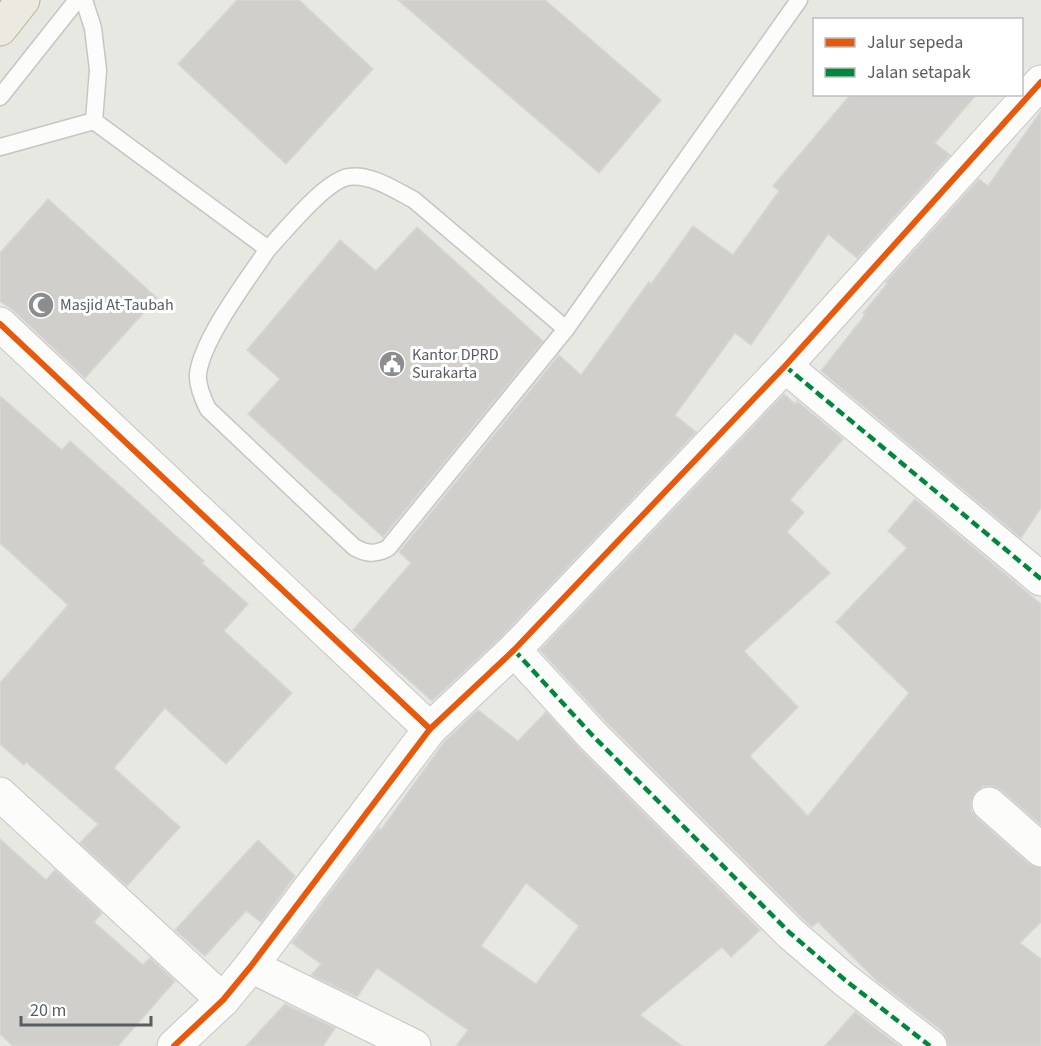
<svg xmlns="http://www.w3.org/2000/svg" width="1041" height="1046" font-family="'Source Sans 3',sans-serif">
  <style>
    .building { fill: #d0cfcc; stroke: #d8d6d2; stroke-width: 1.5; fill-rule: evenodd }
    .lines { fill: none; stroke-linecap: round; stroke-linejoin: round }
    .lane-casing { stroke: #c5c5c5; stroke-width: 19 }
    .street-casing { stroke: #c5c5c5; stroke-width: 35 }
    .highway-casing { stroke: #bdb193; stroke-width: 35 }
    .lane { stroke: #fcfcfb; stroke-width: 16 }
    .street { stroke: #fcfcfb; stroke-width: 33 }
    .highway { stroke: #eceae0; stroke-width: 33 }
    .quiet { stroke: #00873e; stroke-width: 4.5; stroke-dasharray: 9 4.5; stroke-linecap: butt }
    .cycleway-casing { stroke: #fff; stroke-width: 10 }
    .cycleway { stroke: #e8590c; stroke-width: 6 }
    .labels { text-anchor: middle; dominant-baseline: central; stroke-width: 6; stroke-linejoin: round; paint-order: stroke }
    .poi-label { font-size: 16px; fill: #595c60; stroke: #fff; text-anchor: start }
  </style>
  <rect width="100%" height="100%" fill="#e8e8e3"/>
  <g class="building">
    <polygon points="237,0 299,0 373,69 286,164 178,64"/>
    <polygon points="398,0 545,0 661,100 599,173"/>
    <polygon points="851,94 977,94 935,143 950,155 857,258 828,234 751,345 735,333 675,415 696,432 501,637 432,701 353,630 411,563 399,552 559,355 581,375 649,282 651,284 693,226 733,255 779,191 773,186"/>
    <polygon points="1041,111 1041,508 1021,538 821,371 865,315 863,313 887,284 886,282 979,179 988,186"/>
    <polygon points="48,199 157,298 85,378 13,310 0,301 0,253"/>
    <polygon points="417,227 543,341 383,537 248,414 280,379 247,350 340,240 376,271"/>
    <polygon points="784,394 795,404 797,401 843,439 790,500 804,512 787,532 830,573 744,651 798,707 750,756 808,816 909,693 836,622 907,548 888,531 915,499 1041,604 1041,825 1001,790 993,786 983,786 975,792 971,801 971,810 977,818 1029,864 1041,868 1041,922 1020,943 1041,959 1041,1046 948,1046 947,1038 942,1031 876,980 818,922 812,927 803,919 607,723 540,650"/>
    <polygon points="0,396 62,450 70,441 204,561 202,563 248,604 224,631 292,693 226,764 165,708 114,768 180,827 127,886 80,843 98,824 26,762 24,765 0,744 0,683 68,605 0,543"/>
    <path d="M478 710 518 741 546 712 580 749 760 930 731 957 722 947 640 1015 682 1046H456L468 1030 377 968 357 997 311 975 321 964 292 943 379 828 381 830 444 742ZM526 883 579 926 536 984 481 946Z"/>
    <polygon points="0,839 46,880 55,870 102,913 94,922 143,965 150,958 175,981 118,1046 13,1046 0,1034"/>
    <polygon points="258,840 295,876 261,922 246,911 205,956 175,930"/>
    <polygon points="285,1004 335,1028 323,1046 246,1046"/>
    <polygon points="855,1012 899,1046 825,1046"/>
  </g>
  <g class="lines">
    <defs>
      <g id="lane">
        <polyline points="84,0 93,28 98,70 94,121"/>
        <polyline points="0,97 77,0"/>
        <path d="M94 121 268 249C248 279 202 339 198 374 197 386 203 399 208 409L354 547C366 554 375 555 388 548L566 329"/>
        <polyline points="0,147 94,121"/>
        <path d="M268 249C286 230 324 182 348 177 370 173 395 190 414 200L566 329 799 0"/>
      </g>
      <g id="street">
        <polyline points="0,324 430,729"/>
        <polyline points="785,366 1041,579"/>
        <polyline points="514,650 593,736 790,933 845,980 930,1046"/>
        <polyline points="0,794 223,1000"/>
        <polyline points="989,804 1041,850"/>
        <polyline points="251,966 414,1046"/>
        <polyline points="174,1046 223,1000 251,966 430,729 514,650 785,366 1041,82"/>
      </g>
      <polyline id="highway" points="0,29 23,0"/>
    </defs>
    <use href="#lane" class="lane-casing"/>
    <use href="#street" class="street-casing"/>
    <use href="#highway" class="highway-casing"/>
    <use href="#lane" class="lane"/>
    <use href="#street" class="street"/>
    <use href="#highway" class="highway"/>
    <g class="quiet">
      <polyline points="785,366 1041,579"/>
      <polyline points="514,650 593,736 790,933 845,980 930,1046"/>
    </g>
    <defs>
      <g id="cycleway">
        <polyline points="0,324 430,729"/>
        <polyline points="174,1046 223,1000 251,966 430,729 514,650 785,366 1041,82"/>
      </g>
    </defs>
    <use href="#cycleway" class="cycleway-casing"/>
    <use href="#cycleway" class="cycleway"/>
  </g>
  <defs>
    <symbol id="mosque-disc" viewBox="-11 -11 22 22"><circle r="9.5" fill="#8b8d8e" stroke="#fff"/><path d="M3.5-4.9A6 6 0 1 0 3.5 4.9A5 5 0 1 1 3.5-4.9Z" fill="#fff"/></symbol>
    <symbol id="civic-disc" viewBox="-11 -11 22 22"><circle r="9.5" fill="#8b8d8e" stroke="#fff"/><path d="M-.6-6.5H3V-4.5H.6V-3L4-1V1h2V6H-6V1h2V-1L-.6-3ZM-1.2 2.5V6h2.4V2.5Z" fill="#fff"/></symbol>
  </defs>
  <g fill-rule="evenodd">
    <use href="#mosque-disc" x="26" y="290" width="30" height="30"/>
    <use href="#civic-disc" x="377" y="349" width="30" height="30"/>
  </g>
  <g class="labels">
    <g class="poi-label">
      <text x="60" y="305">Masjid At-Taubah</text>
      <text x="412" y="355">Kantor DPRD<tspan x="412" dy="18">Surakarta</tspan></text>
    </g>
  </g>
  <rect x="813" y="18" width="210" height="78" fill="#ffffff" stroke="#bdbebf" stroke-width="1.5"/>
  <rect x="825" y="38" width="30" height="9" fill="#e8590c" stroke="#bdbebf" stroke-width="1.5"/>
  <text x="867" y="48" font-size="18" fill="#595c60">Jalur sepeda</text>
  <rect x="825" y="68" width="30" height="9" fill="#00873e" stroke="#bdbebf" stroke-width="1.5"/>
  <text x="867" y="78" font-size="18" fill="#595c60">Jalan setapak</text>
  <path d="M21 1016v9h130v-9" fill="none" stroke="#595c60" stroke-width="3"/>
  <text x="30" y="1016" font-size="18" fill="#595c60" stroke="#ffffff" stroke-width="4.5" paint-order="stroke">20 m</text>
</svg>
